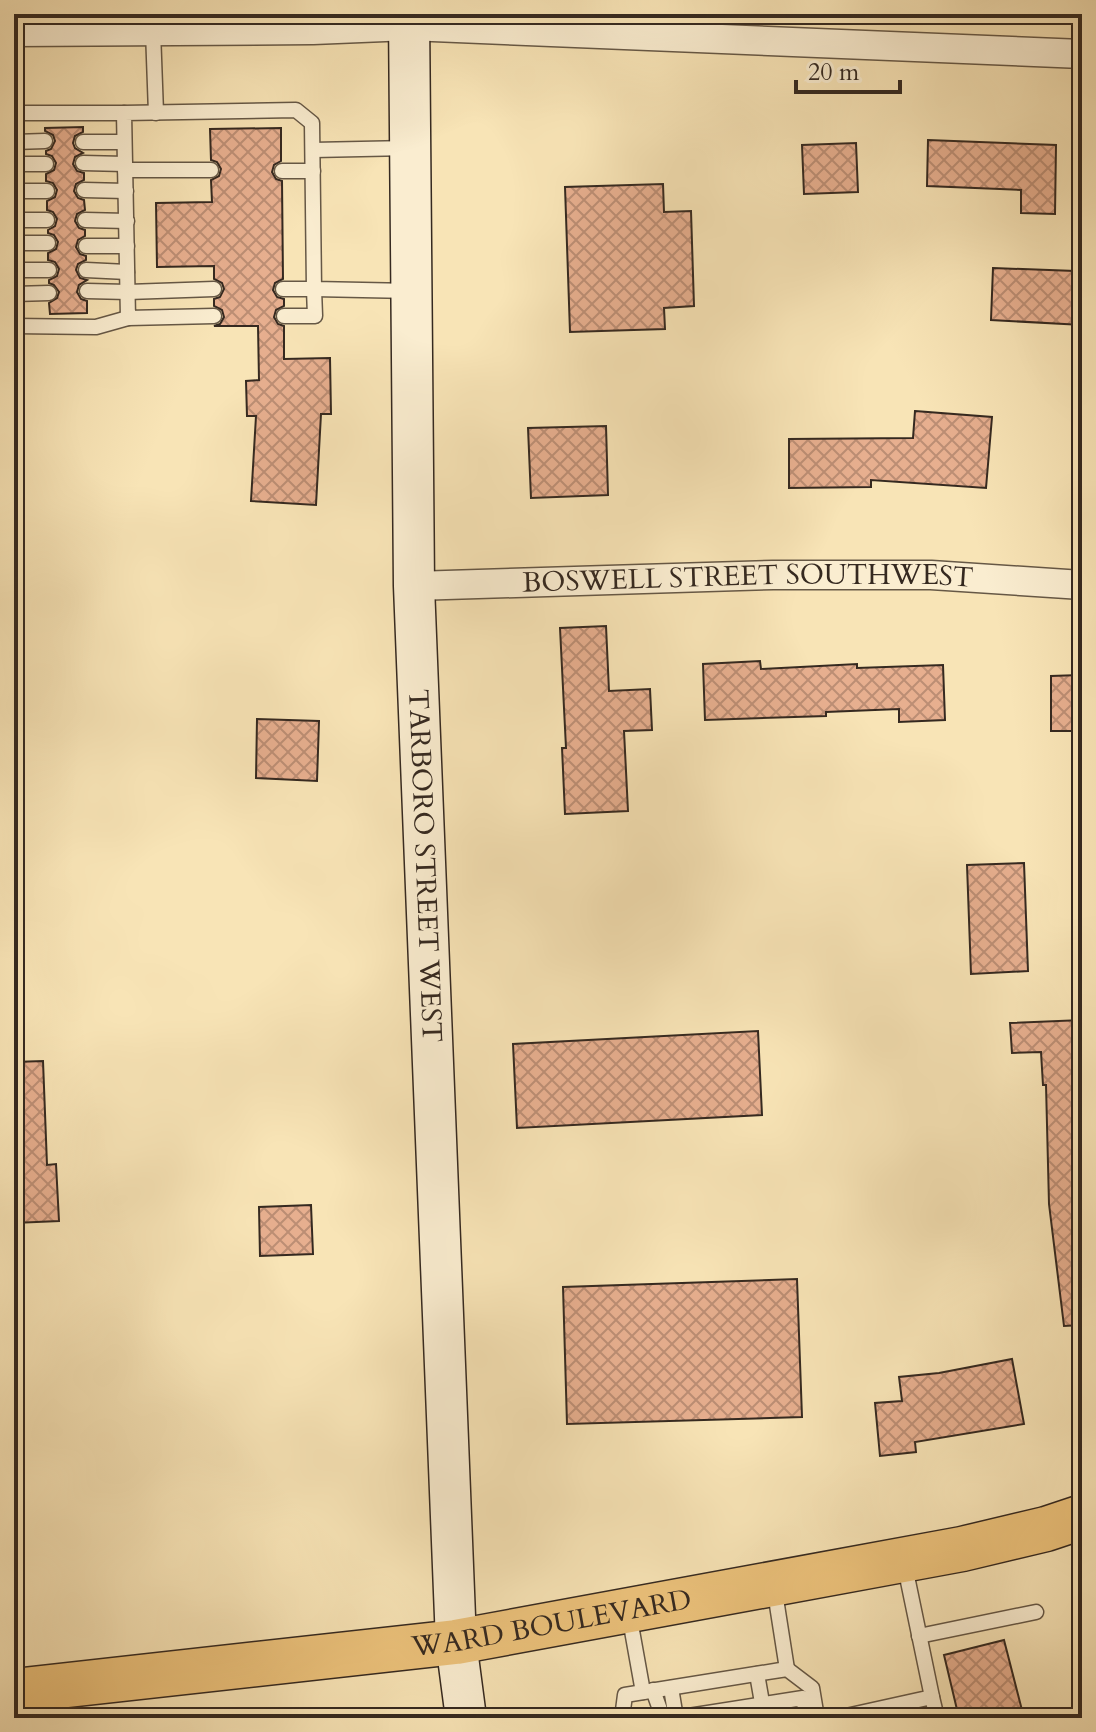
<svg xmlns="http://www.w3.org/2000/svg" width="1096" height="1732" font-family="Cardo,serif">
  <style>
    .building { fill: url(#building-cross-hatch); stroke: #352920; stroke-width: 2 }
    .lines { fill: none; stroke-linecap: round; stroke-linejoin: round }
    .lane-casing { stroke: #665846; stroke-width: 17 }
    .street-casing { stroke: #665846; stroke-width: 31 }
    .secondary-casing { stroke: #352920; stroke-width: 43 }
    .primary-casing { stroke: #352920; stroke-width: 47 }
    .lane { stroke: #faedd0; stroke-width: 14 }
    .street { stroke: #faedd0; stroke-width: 28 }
    .secondary { stroke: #faedd0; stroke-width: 40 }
    .primary { stroke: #ecc27b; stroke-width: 44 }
    .labels { text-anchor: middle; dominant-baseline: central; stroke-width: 8; stroke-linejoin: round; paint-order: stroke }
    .street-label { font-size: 28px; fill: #352920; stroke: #faedd0 }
  </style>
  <defs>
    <pattern id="building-cross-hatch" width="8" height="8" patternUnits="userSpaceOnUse" patternTransform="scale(2)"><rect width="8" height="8" fill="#e7af8f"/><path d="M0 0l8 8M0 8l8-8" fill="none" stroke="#bc8e74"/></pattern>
  </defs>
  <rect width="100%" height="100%" fill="#f8e4b6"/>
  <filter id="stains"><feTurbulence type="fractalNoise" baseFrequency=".0025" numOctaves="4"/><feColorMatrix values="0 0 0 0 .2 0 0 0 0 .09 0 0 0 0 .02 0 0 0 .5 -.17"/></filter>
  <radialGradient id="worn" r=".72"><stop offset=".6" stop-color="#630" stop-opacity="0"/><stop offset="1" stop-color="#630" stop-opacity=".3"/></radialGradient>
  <g class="building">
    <polygon points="83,127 83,132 75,136 73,143 75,148 83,153 75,157 73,164 77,171 84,173 84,180 76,184 74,191 78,198 84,200 85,210 77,214 75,221 79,228 85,230 85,236 78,240 76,247 80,254 86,256 86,260 78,264 76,270 80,278 87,280 79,285 77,292 81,299 87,301 87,313 50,314 49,303 57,298 59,292 54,285 49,283 49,280 57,276 59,269 55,262 48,260 48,253 56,249 58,242 54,235 48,233 48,230 55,226 57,219 53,212 47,210 47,201 55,197 57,190 53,183 46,181 46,174 54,170 56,163 52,156 46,154 46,151 51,149 55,141 53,135 45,131 45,128"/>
    <polygon points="281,128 281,161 274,165 272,172 276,179 282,181 283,279 275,283 273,290 277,297 284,299 284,306 276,310 274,317 278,324 284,326 284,359 330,358 331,414 321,414 316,505 251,501 256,416 247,416 246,381 259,380 258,326 214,326 220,324 224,317 222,310 214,306 214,299 220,297 224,289 222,283 214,279 214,266 157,267 156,203 212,202 211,180 219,176 221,169 217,162 211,160 210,129"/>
    <polygon points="928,140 1056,145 1055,214 1021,213 1021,190 927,186"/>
    <polygon points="856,143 858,192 804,194 802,145"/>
    <polygon points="663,184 664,212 691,211 694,306 664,308 665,329 570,332 565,187"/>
    <polygon points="993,268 1075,271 1074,288 1082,287 1082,325 991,320"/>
    <polygon points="915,411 992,417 986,488 871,480 871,487 789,488 789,439 913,438"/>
    <polygon points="606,426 608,495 531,498 528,428"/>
    <polygon points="606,626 609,691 650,689 652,730 624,731 628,811 565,814 562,748 566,748 560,628"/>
    <polygon points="760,661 761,669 857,664 857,668 943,665 945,720 899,722 899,709 826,712 826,716 705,720 703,664"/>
    <polygon points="1080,675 1080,686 1082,686 1082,731 1051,731 1051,676"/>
    <polygon points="257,719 319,721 317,781 256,778"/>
    <polygon points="1024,863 1028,971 971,974 967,865"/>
    <polygon points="1082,1020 1082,1325 1064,1326 1049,1204 1046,1085 1043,1085 1041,1052 1012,1053 1010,1023"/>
    <polygon points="758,1031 762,1115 517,1128 513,1044"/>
    <polygon points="43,1061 47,1165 56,1164 59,1221 14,1223 14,1062"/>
    <polygon points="311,1205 313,1254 260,1256 259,1207"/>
    <polygon points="797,1279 802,1417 567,1424 563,1287"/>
    <polygon points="1012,1359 1024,1424 915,1442 916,1452 880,1456 875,1403 902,1401 899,1377 939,1373"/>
    <polygon points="1004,1640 1024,1718 959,1718 944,1655"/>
  </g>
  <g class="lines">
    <defs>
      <g id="lane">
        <polyline points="153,31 156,113"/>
        <polyline points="14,113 124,113"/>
        <polyline points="14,142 45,141"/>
        <polyline points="83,142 124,142"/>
        <polyline points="313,150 409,148"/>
        <polyline points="83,163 125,164"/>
        <polyline points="14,164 46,164"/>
        <polyline points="125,170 211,170"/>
        <polyline points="282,171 313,171"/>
        <polyline points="84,190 126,191"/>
        <polyline points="14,191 47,191"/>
        <polyline points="14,220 47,220"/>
        <polyline points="85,220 127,221"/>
        <polyline points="14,243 48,243"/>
        <polyline points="86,246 127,246"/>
        <polyline points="14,270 49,270"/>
        <polyline points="86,270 127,272"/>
        <polyline points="283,289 314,289 315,316 284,316"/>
        <polyline points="87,291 128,292 214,289"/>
        <polyline points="14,294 49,293"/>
        <polyline points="214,316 128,318 124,113 296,110 312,123 314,289 411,291"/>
        <polyline points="14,326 96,327 128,318"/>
        <polyline points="774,1586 787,1669"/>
        <polyline points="629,1614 643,1692"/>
        <polyline points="919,1636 1036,1612"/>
        <polyline points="757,1674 764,1714"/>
        <polyline points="671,1688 676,1718"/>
        <polyline points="653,1690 663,1718"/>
        <polyline points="932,1697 937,1718"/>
        <polyline points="622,1718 625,1695 787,1669 812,1688 817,1718"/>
        <polyline points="676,1718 803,1698 807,1718"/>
        <polyline points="837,1718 932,1697 904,1562"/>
      </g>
      <g id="street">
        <polyline points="14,32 313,30 409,26 1082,54"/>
        <path id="s1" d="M414 586 773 575H931L1082 585"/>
      </g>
      <g id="secondary">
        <path id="s2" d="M409 14 414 586 456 1642 466 1718"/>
      </g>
      <g id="primary">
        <path id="s3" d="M14 1691 456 1642 962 1549 1046 1529 1082 1517"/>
      </g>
    </defs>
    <use href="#lane" class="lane-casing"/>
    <use href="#street" class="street-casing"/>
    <use href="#secondary" class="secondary-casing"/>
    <use href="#primary" class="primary-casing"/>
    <use href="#lane" class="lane"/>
    <use href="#street" class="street"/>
    <use href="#secondary" class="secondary"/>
    <use href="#primary" class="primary"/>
  </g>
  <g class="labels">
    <g class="street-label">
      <text stroke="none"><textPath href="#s1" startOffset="334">BOSWELL STREET SOUTHWEST</textPath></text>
      <text stroke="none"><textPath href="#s2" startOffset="852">TARBORO STREET WEST</textPath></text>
      <text stroke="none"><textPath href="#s3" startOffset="542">WARD BOULEVARD</textPath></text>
    </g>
  </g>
  <rect width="1096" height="1732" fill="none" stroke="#f8e4b6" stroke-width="48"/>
  <rect x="16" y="16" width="1064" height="1700" fill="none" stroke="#352920" stroke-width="4"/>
  <rect x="24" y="24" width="1048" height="1684" fill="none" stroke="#352920" stroke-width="2"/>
  <path d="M796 80v12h104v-12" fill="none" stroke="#352920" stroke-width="4"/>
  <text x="808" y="80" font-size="24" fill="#352920" stroke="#faedd0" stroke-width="6" paint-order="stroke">20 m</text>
  <rect width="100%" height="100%" filter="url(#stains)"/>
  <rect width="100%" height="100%" fill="url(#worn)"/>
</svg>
